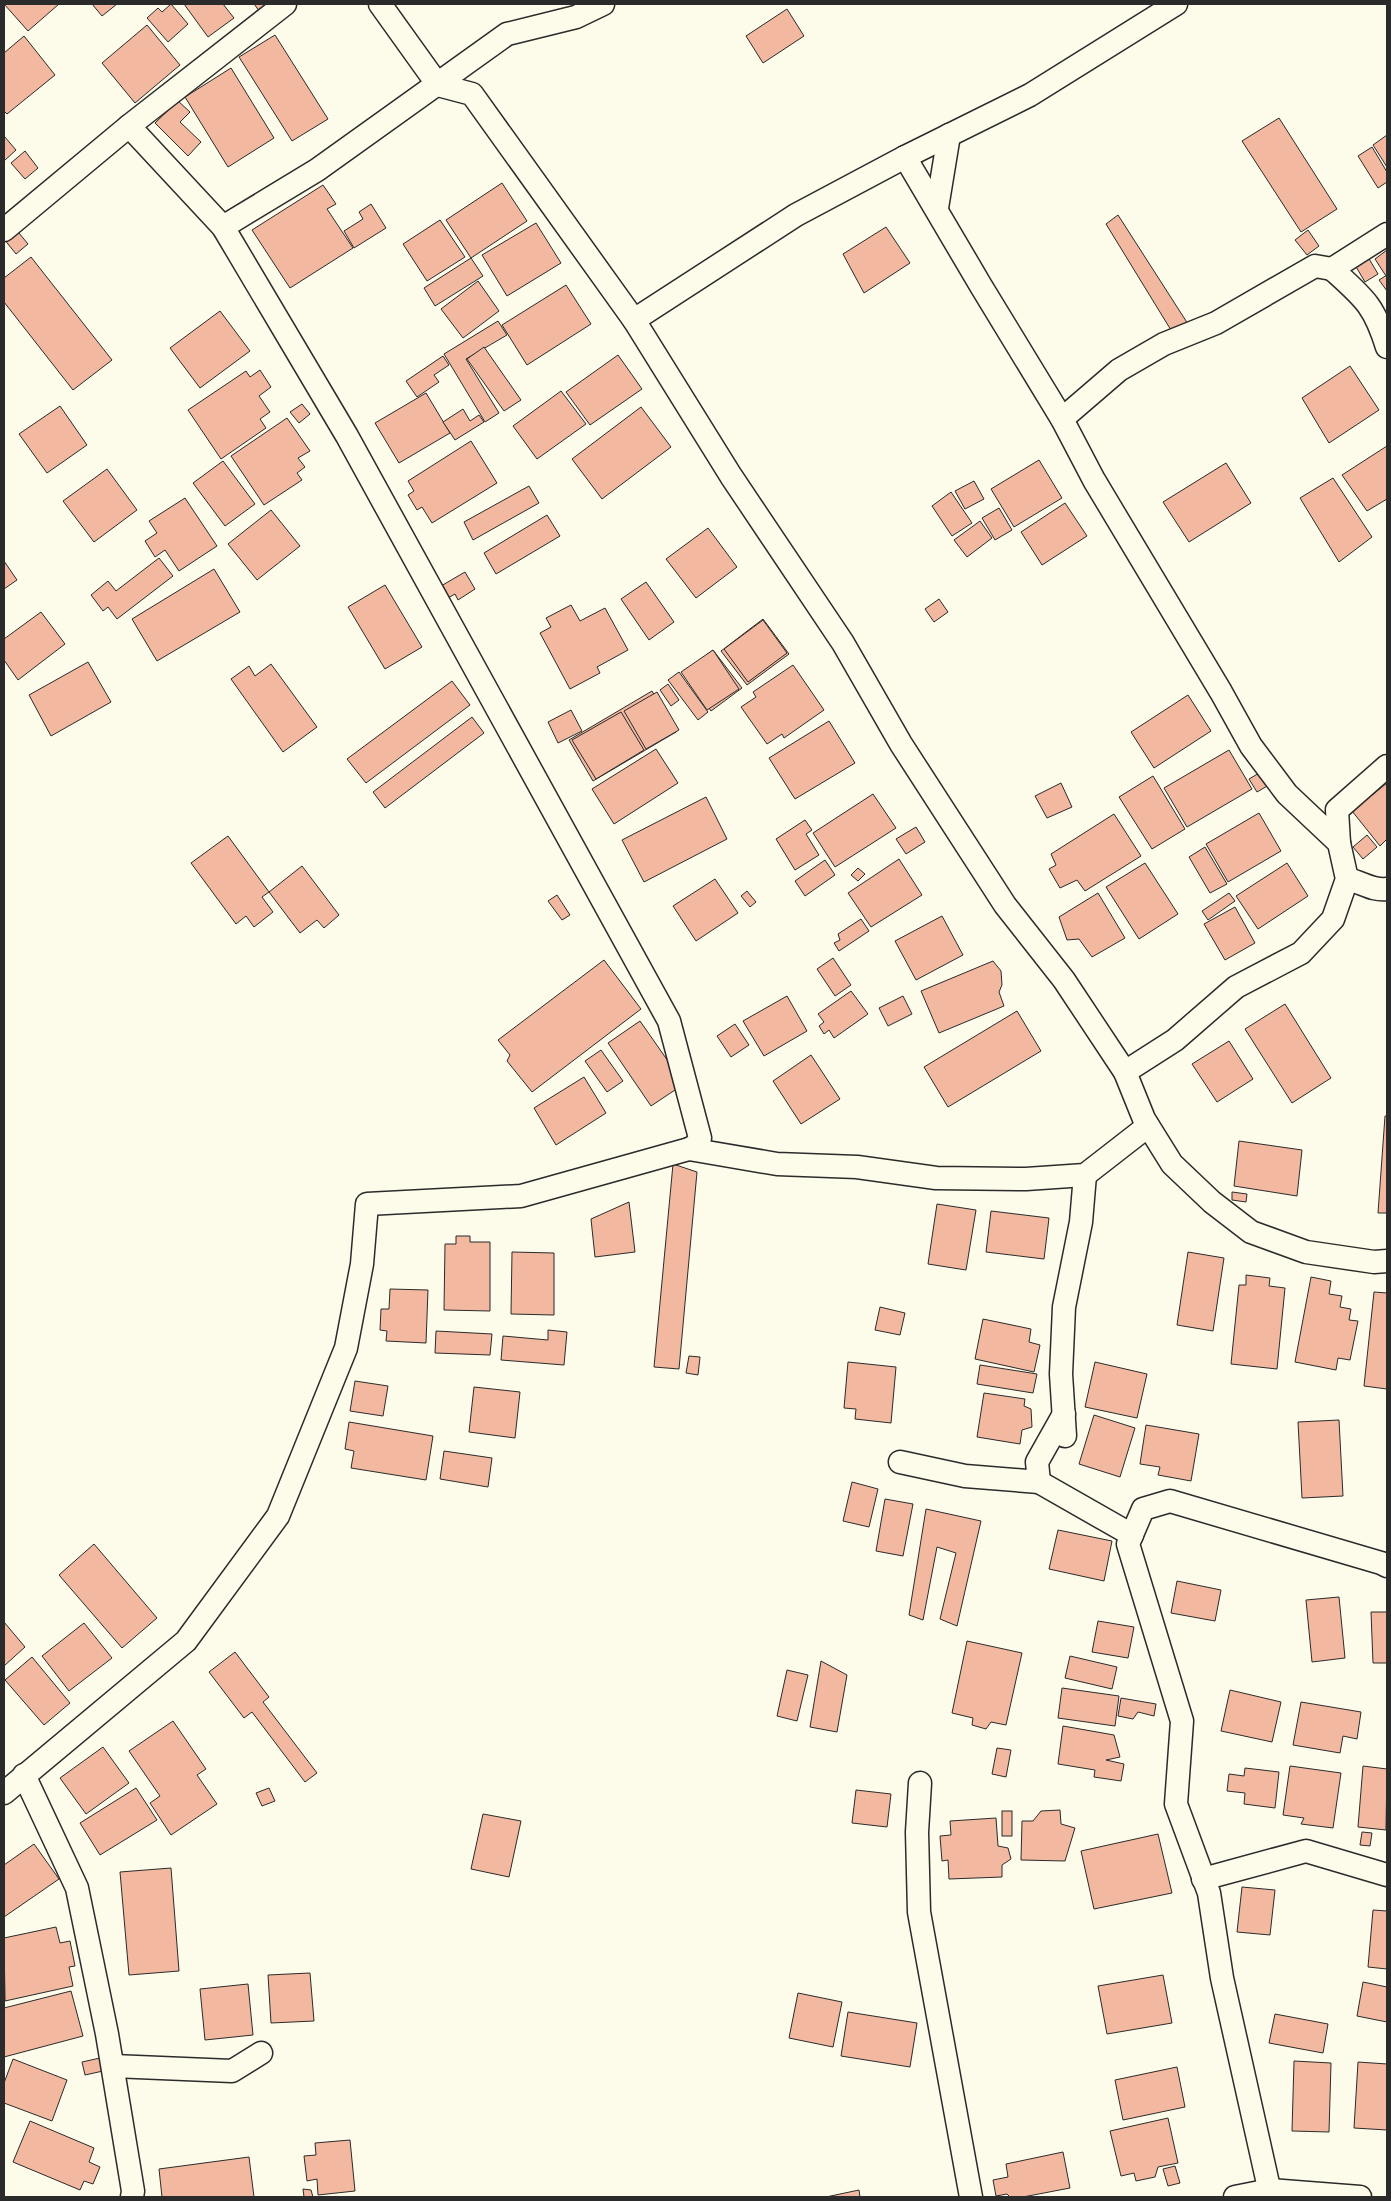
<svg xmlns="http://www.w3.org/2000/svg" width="1391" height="2201" font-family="Inter,sans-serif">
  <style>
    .building { fill: #f2b8a0; stroke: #2b2b2b }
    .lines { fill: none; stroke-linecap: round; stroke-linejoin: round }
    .street-casing { stroke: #2b2b2b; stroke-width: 25 }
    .street { stroke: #fdfbea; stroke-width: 22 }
  </style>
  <rect width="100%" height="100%" fill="#fdfbea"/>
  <g class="building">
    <polygon points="4,4 59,4 28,31"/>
    <polygon points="92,4 117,4 102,16"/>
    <polygon points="171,4 188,24 168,42 147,18 158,8 162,12"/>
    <polygon points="184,4 223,4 234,18 208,37"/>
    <polygon points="254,4 280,4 263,16"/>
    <polygon points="787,9 804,36 763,63 746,36"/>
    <polygon points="147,25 180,65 135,103 102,63"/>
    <polygon points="275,35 328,119 292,141 239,57"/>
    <polygon points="24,36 55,75 7,114 4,111 4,53"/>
    <polygon points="231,68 274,138 228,167 185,97"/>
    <polygon points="178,101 190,112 180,122 201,142 188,156 155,123"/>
    <polygon points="1279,118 1337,209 1301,232 1242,141"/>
    <polygon points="1387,135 1387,167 1373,145"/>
    <polygon points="4,136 16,150 4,161"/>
    <polygon points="1372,147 1387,172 1387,182 1378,188 1358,156"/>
    <polygon points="25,151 38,168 25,179 11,163"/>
    <polygon points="502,183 527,221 471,258 446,220"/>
    <polygon points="323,185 336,204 327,209 353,248 290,288 252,230"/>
    <polygon points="371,204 386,228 354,248 344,231 363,219 359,212"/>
    <polygon points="1118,215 1188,324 1174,335 1106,224"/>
    <polygon points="440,220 465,257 427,281 403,244"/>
    <polygon points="536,223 561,263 507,296 482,255"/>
    <polygon points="14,227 28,244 16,254 4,239"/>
    <polygon points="886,227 910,263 864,293 843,254"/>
    <polygon points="1308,230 1319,246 1307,255 1295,240"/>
    <polygon points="1387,250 1387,275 1386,276 1375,259"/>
    <polygon points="31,257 112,360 73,390 4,302 4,278"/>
    <polygon points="1368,257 1378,274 1365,282 1355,265"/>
    <polygon points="471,258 483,276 435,306 424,288"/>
    <polygon points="1387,275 1387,291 1379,280"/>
    <polygon points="478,281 499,311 463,338 441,309"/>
    <polygon points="566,285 591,324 527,365 502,325"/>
    <polygon points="220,311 250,351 200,388 170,348"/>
    <polygon points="498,321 507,335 466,359 499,413 485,422 444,354"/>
    <polygon points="484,347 521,400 504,411 467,359"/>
    <polygon points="618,355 642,389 590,425 566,392"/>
    <polygon points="443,356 449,365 434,375 439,382 417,397 406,381"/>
    <polygon points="1350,366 1379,410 1329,443 1302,398"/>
    <polygon points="260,370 271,387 259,396 270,412 260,419 266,428 221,459 188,410 246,371 250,377"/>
    <polygon points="561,391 586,424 537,459 513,426"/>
    <polygon points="426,393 450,433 399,463 375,423"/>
    <polygon points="302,404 310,414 299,423 290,412"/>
    <polygon points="60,406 87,445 47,473 19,434"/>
    <polygon points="641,407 671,447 602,499 572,459"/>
    <polygon points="463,409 470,421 479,415 484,422 455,440 443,422"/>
    <polygon points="287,418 310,451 298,458 305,467 297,473 302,480 264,505 231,456"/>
    <polygon points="471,441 497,483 432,523 422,507 417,510 408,495 414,491 408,481"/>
    <polygon points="1387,446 1387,499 1367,511 1342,475"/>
    <polygon points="1039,460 1062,498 1014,527 991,489"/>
    <polygon points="223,461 255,504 225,526 193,483"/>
    <polygon points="1226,463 1251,503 1189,542 1163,502"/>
    <polygon points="107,469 137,510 94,542 63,501"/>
    <polygon points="1333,478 1372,537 1339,562 1300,498"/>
    <polygon points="974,481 984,499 965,509 955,491"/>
    <polygon points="529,486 539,503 473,540 464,522"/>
    <polygon points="951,492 972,523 952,536 932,506"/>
    <polygon points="185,498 217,546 179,571 165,550 155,557 145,541 157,533 149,521"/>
    <polygon points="1065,503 1087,536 1042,565 1021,532"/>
    <polygon points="999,508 1012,530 995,540 982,518"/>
    <polygon points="271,510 300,546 257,580 228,544"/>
    <polygon points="547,515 560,536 496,574 484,553"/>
    <polygon points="980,521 992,538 967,557 954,540"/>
    <polygon points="708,528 737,567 696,598 666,559"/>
    <polygon points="159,558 173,576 117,619 108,607 103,611 91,595 108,581 116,591"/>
    <polygon points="4,561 17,580 4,589"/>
    <polygon points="214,569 240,612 157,661 132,619"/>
    <polygon points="465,572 475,589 458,600 455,594 448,598 441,586"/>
    <polygon points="646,582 674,622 649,640 621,599"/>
    <polygon points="385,585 422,647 385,669 348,607"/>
    <polygon points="939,599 948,612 934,622 925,609"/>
    <polygon points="571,605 580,621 605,608 628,650 597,667 600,673 570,689 540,633 551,627 546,618"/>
    <polygon points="41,612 65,644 18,680 4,660 4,639"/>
    <polygon points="763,619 789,654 747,685 721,651"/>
    <polygon points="763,620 787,653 748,682 724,649"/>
    <polygon points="713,650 742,688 711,711 683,673"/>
    <polygon points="713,650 739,689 707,710 681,672"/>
    <polygon points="88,662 111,702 51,736 29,695"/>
    <polygon points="271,664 317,727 283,752 231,679 249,666 255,676"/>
    <polygon points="793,665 824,710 784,738 782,734 767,744 741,707 756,697 753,692"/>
    <polygon points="679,672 708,712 698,720 668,680"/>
    <polygon points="452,681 470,705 366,783 347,759"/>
    <polygon points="668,684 679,700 671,706 660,690"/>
    <polygon points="652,691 676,732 593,781 569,740"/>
    <polygon points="657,692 679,730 646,749 624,711"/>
    <polygon points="1188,695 1211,731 1154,768 1131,732"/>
    <polygon points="571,710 582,731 558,743 548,722"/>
    <polygon points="621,712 644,750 596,779 572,740"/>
    <polygon points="472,717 484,733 385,808 373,792"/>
    <polygon points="829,721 855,763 795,799 769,758"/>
    <polygon points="656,749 678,783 614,824 592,789"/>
    <polygon points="1229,750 1252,789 1187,827 1164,788"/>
    <polygon points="1261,772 1269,785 1257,792 1249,779"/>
    <polygon points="1153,776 1185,829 1152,849 1119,797"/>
    <polygon points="1061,783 1072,807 1047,818 1035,796"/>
    <polygon points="1387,783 1387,839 1380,846 1352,811"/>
    <polygon points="873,794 896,828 835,867 813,833"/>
    <polygon points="706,797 727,839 644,882 622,840"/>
    <polygon points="1259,813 1281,851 1228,882 1206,844"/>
    <polygon points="1114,814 1141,856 1085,891 1077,880 1060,888 1049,869 1056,865 1051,854"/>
    <polygon points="805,820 812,830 806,834 819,855 795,870 776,839"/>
    <polygon points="916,827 925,842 906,854 896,839"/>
    <polygon points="1367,835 1377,847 1363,859 1353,847"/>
    <polygon points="228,836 269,892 262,897 273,912 254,927 246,916 236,924 191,863"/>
    <polygon points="1205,847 1227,884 1210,893 1189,857"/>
    <polygon points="899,859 922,895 871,927 848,893"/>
    <polygon points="825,860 835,875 805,896 795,881"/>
    <polygon points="1145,863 1178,914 1139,939 1106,887"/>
    <polygon points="1287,863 1308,896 1258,929 1236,896"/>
    <polygon points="302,866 339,915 324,928 317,920 300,933 269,892"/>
    <polygon points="858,868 865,874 858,881 851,875"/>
    <polygon points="715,879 738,913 696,941 673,906"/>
    <polygon points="747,891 756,902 750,907 741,896"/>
    <polygon points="1098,893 1125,938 1092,957 1079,939 1067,940 1059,917"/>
    <polygon points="1229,893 1235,901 1208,920 1202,911"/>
    <polygon points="557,895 570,915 562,920 548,901"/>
    <polygon points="1235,907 1255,943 1225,960 1204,924"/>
    <polygon points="942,916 963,955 916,980 895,941"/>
    <polygon points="861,919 869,931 839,951 834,943 840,940 838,934"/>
    <polygon points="833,958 851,985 835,996 817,969"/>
    <polygon points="604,960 641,1009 532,1092 507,1061 510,1055 498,1040"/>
    <polygon points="993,961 1001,971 1002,985 999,992 1004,1006 939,1033 921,991"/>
    <polygon points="851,991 868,1014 834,1038 829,1030 824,1034 819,1026 824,1022 818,1014"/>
    <polygon points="787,996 807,1031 764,1056 743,1021"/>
    <polygon points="903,996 912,1014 888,1026 879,1008"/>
    <polygon points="1285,1004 1331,1078 1292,1103 1245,1029"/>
    <polygon points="1017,1011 1041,1051 948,1107 924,1067"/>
    <polygon points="640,1021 684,1084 651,1106 608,1043"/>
    <polygon points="735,1024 749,1045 731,1057 717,1036"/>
    <polygon points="1229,1041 1253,1079 1217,1102 1192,1064"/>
    <polygon points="601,1050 623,1081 607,1092 585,1061"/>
    <polygon points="811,1055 840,1099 801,1124 773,1081"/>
    <polygon points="584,1077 606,1113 556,1145 534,1108"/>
    <polygon points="1385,1116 1387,1116 1387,1213 1378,1213"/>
    <polygon points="1239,1141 1302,1150 1297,1196 1234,1186"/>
    <polygon points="673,1164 697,1172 679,1369 654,1367"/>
    <polygon points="1232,1192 1247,1194 1246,1202 1232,1200"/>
    <polygon points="629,1202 635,1252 595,1257 591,1219"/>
    <polygon points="937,1204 976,1210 966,1270 928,1264"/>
    <polygon points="991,1211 1049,1218 1044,1259 986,1252"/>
    <polygon points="456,1236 470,1236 470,1242 490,1242 490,1311 444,1310 445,1244 456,1244"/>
    <polygon points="512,1252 554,1253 554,1315 511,1314"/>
    <polygon points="1188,1252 1224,1258 1213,1331 1177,1325"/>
    <polygon points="1246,1275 1270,1278 1269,1286 1285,1288 1277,1369 1231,1364 1239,1285 1246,1285"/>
    <polygon points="1311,1277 1331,1281 1329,1294 1342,1296 1340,1307 1351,1309 1349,1320 1358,1321 1350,1360 1338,1358 1336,1370 1295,1362"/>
    <polygon points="390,1289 428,1290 426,1343 386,1341 387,1331 380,1330 381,1309 389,1309"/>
    <polygon points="1374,1292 1387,1293 1387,1389 1364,1386"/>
    <polygon points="880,1307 905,1313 900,1335 875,1330"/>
    <polygon points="983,1319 1031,1329 1029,1342 1040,1345 1034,1372 975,1359"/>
    <polygon points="548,1330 567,1332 564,1365 501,1360 503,1336 548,1340"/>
    <polygon points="436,1331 492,1334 490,1355 435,1353"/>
    <polygon points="689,1356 700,1357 698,1375 686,1373"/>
    <polygon points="848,1362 896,1367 891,1423 855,1419 856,1409 844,1408"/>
    <polygon points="1095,1362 1147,1374 1137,1418 1085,1407"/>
    <polygon points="980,1365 1037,1374 1033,1393 977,1384"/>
    <polygon points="355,1381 388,1386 383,1416 350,1411"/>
    <polygon points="474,1387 520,1392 515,1438 469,1432"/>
    <polygon points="984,1393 1025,1399 1024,1406 1031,1409 1032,1427 1022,1430 1020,1444 977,1437"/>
    <polygon points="1094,1415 1135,1428 1120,1477 1079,1464"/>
    <polygon points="1339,1420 1343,1496 1302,1498 1298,1422"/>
    <polygon points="349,1422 433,1436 426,1480 351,1468 354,1451 345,1449"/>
    <polygon points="1146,1425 1199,1434 1191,1481 1158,1475 1160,1467 1140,1464"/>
    <polygon points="444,1451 492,1458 488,1487 440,1479"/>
    <polygon points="852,1482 878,1489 869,1527 843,1521"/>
    <polygon points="885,1499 913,1504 903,1556 876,1551"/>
    <polygon points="926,1509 981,1521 957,1626 940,1619 956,1553 937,1547 923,1620 909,1615"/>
    <polygon points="1058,1530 1112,1541 1104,1581 1049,1569"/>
    <polygon points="94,1544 157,1618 122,1648 59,1575"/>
    <polygon points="1177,1581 1221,1590 1215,1621 1171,1613"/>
    <polygon points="1339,1597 1345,1658 1312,1662 1306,1600"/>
    <polygon points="1371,1612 1387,1612 1387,1663 1373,1663"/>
    <polygon points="1098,1621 1134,1627 1128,1658 1092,1652"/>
    <polygon points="4,1622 25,1647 4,1666"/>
    <polygon points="84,1623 112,1658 69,1691 42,1656"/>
    <polygon points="967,1641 1022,1653 1006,1725 991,1722 986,1729 972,1725 973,1718 952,1713"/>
    <polygon points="235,1652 269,1697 263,1702 317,1773 305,1782 252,1712 244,1718 209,1672"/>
    <polygon points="1070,1656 1117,1667 1112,1689 1065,1678"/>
    <polygon points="32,1657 70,1703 44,1725 5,1680"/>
    <polygon points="821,1661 847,1675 837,1732 810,1727"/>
    <polygon points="787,1670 808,1675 797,1721 777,1716"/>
    <polygon points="1062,1688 1119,1696 1115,1726 1058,1718"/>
    <polygon points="1230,1690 1281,1702 1272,1742 1221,1731"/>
    <polygon points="1121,1698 1156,1704 1154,1716 1138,1712 1133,1719 1118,1716"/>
    <polygon points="1301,1702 1361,1712 1357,1739 1343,1736 1340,1753 1293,1745"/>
    <polygon points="173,1721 206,1769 197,1775 217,1804 171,1835 150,1803 160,1796 129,1751"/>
    <polygon points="1063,1726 1114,1735 1120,1757 1106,1760 1124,1764 1121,1781 1094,1777 1095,1770 1058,1764"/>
    <polygon points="103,1747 129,1783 86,1814 60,1778"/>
    <polygon points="997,1748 1011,1750 1006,1777 992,1774"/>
    <polygon points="1290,1766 1341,1773 1333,1828 1301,1824 1304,1818 1283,1815"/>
    <polygon points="1363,1766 1387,1769 1386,1830 1358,1827"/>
    <polygon points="1245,1768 1279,1772 1275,1808 1244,1804 1245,1793 1227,1791 1229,1774 1244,1776"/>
    <polygon points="136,1788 157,1820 100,1855 80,1823"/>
    <polygon points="269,1788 275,1801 262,1806 256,1793"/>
    <polygon points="856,1790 891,1794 887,1827 852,1823"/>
    <polygon points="1060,1810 1061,1824 1075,1828 1065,1861 1021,1860 1022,1821 1033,1821 1041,1811"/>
    <rect x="1002" y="1811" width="10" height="25"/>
    <polygon points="483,1814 521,1821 509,1877 471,1869"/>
    <polygon points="996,1818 998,1846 1008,1848 1011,1859 1002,1865 1002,1877 949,1879 948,1860 942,1861 940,1836 951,1835 950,1821"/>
    <polygon points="1362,1832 1372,1833 1370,1846 1360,1845"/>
    <polygon points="1158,1834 1172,1893 1094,1909 1081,1851"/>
    <polygon points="34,1844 59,1879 4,1917 4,1865"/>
    <polygon points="171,1868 179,1971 129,1975 120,1872"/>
    <polygon points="1242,1887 1275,1890 1270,1935 1237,1932"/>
    <polygon points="1373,1910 1387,1911 1387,1969 1368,1967"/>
    <polygon points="56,1927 60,1943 70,1941 75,1966 69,1967 73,1986 5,2001 4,1938"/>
    <polygon points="310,1973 314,2021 271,2023 268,1975"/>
    <polygon points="1163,1975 1172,2023 1107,2034 1098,1986"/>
    <polygon points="1363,1982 1387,1987 1387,2022 1357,2016"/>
    <polygon points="248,1984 253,2035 205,2040 200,1989"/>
    <polygon points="71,1991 83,2036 4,2057 4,2008"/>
    <polygon points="798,1993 842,2002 833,2047 789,2038"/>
    <polygon points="848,2012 917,2023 910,2067 841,2056"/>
    <polygon points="1275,2014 1328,2024 1323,2053 1269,2043"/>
    <polygon points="100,2058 103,2071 85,2075 82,2062"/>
    <polygon points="13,2059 67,2080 52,2121 4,2103 4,2083"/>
    <polygon points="1294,2061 1331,2063 1329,2132 1292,2131"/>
    <polygon points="1358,2062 1387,2064 1387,2130 1354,2128"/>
    <polygon points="1177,2067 1185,2107 1123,2120 1115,2080"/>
    <polygon points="1168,2118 1178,2163 1158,2167 1155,2177 1136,2181 1134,2173 1121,2176 1110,2131"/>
    <polygon points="30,2121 94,2148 89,2162 100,2167 93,2184 84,2181 80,2190 13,2162"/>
    <polygon points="350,2140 355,2191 318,2195 317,2179 307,2181 304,2156 316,2155 315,2143"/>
    <polygon points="1063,2152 1070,2188 1023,2197 1010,2197 1007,2194 996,2196 993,2180 1008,2177 1006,2164"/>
    <polygon points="249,2157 254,2197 162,2197 159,2169"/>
    <polygon points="1175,2166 1180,2183 1168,2186 1163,2169"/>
    <polygon points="303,2189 311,2190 313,2197 304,2197"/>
    <polygon points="859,2190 860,2197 826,2197"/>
  </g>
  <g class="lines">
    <defs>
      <g id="street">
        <polyline points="380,4 438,85 472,94 634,320 731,476 843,643 901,744 1005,905 1064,980 1125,1072 1144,1119 1172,1164 1212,1202 1251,1232 1306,1252 1374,1262 1387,1261"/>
        <polyline points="905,157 981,286 1062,419 1094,480 1221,692 1251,746 1287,794 1339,843 1347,879 1333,919 1301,953 1236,987 1175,1040 1125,1072"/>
        <polyline points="937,208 949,135"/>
        <polyline points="223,227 317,170 507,34 576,17 603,4"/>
        <polyline points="4,230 129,126 285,4"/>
        <path d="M1387 234 1332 269C1364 298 1374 305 1387 347"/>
        <polyline points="634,320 796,215 905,157 1030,95 1176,4"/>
        <polyline points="1062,419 1119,370 1164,344 1216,323 1315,266 1332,269"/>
        <polyline points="1339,843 1337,810 1387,766"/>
        <path d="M1347 879C1362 882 1372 891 1387 889"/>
        <polyline points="689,1149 777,1164 857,1167 936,1178 1026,1179 1085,1175 1148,1126"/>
        <polyline points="1065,1436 1061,1374 1064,1307 1081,1222 1085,1175"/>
        <polyline points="900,1462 965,1476 1039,1482 1037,1462 1064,1414"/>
        <polyline points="1039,1482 1132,1535"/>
        <polyline points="24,1775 77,1888 107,2034 133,2191 132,2197"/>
        <polyline points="920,1783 917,1832 919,1912 971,2197"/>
        <polyline points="4,1793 186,1641 278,1516 346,1348 362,1264 367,1204 521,1196 689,1149 695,1146 700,1138 669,1021 347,436 223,227 129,126"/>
        <polyline points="1203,1879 1306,1851 1387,1875"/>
        <polyline points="113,2066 232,2071 261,2053"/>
        <polyline points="1235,2197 1270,2190 1360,2197"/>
        <polyline points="1271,2197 1222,1978 1209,1893 1176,1804 1182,1721 1128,1544 1143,1509 1170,1501 1381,1563 1387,1566"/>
      </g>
    </defs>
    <use href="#street" class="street-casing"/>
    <use href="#street" class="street"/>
  </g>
  <rect width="1391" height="2201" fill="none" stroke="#2b2b2b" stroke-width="10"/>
</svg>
